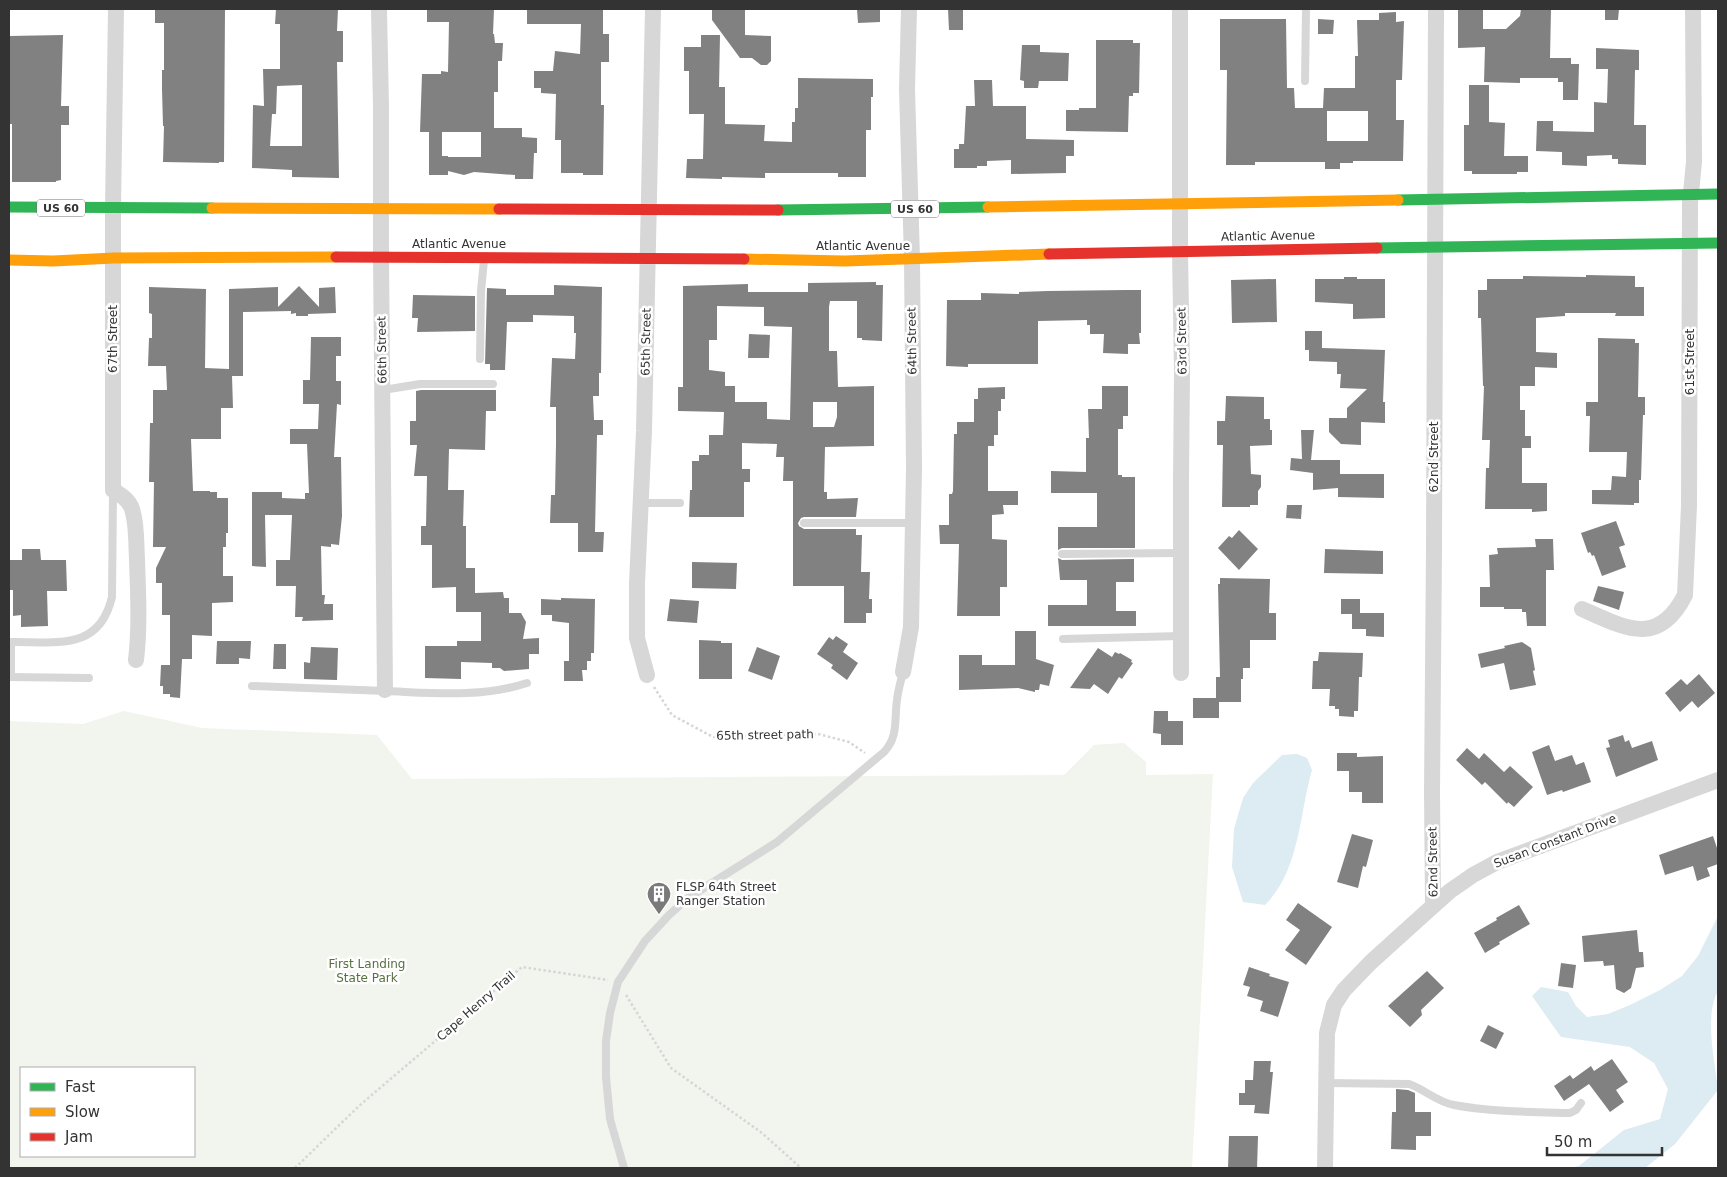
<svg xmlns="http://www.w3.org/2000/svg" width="1727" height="1177" font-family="'DejaVu Sans',sans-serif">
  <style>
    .green { fill: #f1f5ed; fill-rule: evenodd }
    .water { fill: #ddebf3 }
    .building { fill: #818181; fill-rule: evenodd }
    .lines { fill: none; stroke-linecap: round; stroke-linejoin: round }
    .path { stroke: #d6d6d6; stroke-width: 2.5; stroke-dasharray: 2.5 2.5; stroke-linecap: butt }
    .lane { stroke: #d7d7d7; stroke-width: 8 }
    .street { stroke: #d7d7d7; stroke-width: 16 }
    .fast { stroke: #30b455; stroke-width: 11 }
    .slow { stroke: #ff9f0a; stroke-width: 11 }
    .jam { stroke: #e5322d; stroke-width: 11 }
    .labels { text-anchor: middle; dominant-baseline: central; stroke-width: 5; stroke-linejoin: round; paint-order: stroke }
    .shield { fill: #fff; stroke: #707070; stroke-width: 1 }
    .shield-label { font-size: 11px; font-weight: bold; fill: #333 }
    .street-label { font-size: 12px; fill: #333; stroke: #fff }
    .poi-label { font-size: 12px; fill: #333; stroke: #fff; text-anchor: start }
    .park-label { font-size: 12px; fill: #56703f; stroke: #fff }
  </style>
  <rect width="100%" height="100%" fill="#fff"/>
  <path class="green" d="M124 711 202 728 377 735 412 779 1064 775 1094 745 1124 743 1146 762V775L1213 774 1192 1168H9V721L83 724ZM21 1068H194V1156H21Z"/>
  <g class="water">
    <path d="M1297 754 1307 758 1312 770C1299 815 1300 870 1265 905L1243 902 1232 867 1234 829 1243 798 1253 783 1282 755Z"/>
    <path d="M1718 916V991C1704 1015 1715 1063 1718 1090L1675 1144 1645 1168H1572L1579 1166 1624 1130 1660 1119 1668 1089 1654 1063 1630 1047 1561 1037 1532 996 1541 987 1568 992 1576 1006 1587 1017 1608 1014 1630 1005 1660 990 1682 976 1698 956Z"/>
  </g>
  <g class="building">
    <polygon points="155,9 225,9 224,162 219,162 219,163 163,162 164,126 163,126 162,89 162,70 164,70 164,23 155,23"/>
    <path d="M276 9H338L337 31H343V62H337L339 178 292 177V170L252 168 253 105 264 106 263 69H280V24H275ZM302 85V146H270L272 114H276L277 86Z"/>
    <path d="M427 9H494L493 34H494L495 43H503L502 61H498V92H494V128H522V137L537 138V153H534L533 179H515V175L474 172 464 175 448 171V175H429V132H420L422 74H441V71L448 72 449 22H427ZM442 132H481V157H448V156H442Z"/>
    <polygon points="527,9 603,9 603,34 609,34 609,62 601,62 601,105 604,105 603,175 583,175 583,173 561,173 561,140 555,140 556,94 541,93 541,88 534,88 534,71 553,71 555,51 580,54 581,24 527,24"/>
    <polygon points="712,9 745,9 745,35 771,36 771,61 767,65 761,65 752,58 740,58 712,20"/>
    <polygon points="857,9 880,9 880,22 858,23"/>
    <polygon points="948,9 963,9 963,30 949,30"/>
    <polygon points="1458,9 1483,9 1483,29 1506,29 1520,16 1521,9 1551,9 1550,58 1571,58 1571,64 1579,64 1578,100 1563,100 1563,82 1558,82 1558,78 1520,78 1520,83 1484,82 1485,47 1458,48"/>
    <polygon points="1605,9 1619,9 1618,20 1605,20"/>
    <path d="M1396 12V22L1404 21 1402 80H1396V120H1404L1403 161H1353V163H1340V169H1325V162H1255V165H1226L1227 70H1220V19H1286L1287 88H1294L1295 108H1323L1324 88H1355V56H1358L1357 20H1379V13ZM1327 111H1368V141H1327Z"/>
    <polygon points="1318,19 1334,20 1333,34 1318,34"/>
    <polygon points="63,35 61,106 69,106 69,125 61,125 61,180 56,181 56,182 12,182 12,124 9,124 9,36"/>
    <polygon points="701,35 720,35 719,87 725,87 725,124 765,125 764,141 792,142 792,122 795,122 795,108 798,108 798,78 873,79 873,97 871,97 871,130 866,130 866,177 838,177 838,173 765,173 765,178 722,177 722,179 686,178 687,159 703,159 704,114 689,114 689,71 684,71 684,47 701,47"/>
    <polygon points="1096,40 1133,40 1133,43 1140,43 1139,93 1133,93 1133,96 1129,96 1128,132 1066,131 1066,110 1079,110 1079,108 1096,108"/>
    <polygon points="1022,45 1040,45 1040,52 1069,53 1068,81 1039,81 1038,88 1024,88 1024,81 1020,80"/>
    <polygon points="1596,48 1639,50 1639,70 1635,70 1634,125 1646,125 1646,165 1618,164 1618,159 1612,159 1612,155 1587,156 1587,166 1562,165 1562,152 1536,151 1537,121 1553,121 1553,131 1594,132 1594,102 1607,103 1608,69 1596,69"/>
    <polygon points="974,80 992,80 993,106 1026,106 1026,139 1074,140 1074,156 1066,156 1066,173 1011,174 1011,160 987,161 987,166 977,166 977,168 954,168 954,149 959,149 959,144 964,144 966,106 975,106"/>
    <polygon points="1469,85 1489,85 1489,122 1505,123 1504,156 1528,156 1528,172 1517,172 1517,174 1472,174 1472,171 1464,171 1464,125 1469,125"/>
    <polygon points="1586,275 1635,276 1635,287 1644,287 1644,316 1615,316 1616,313 1565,313 1565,316 1536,318 1536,352 1557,353 1557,368 1535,367 1535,386 1520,386 1520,410 1525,410 1525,436 1531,436 1531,448 1522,448 1522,483 1547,483 1547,511 1532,512 1532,509 1485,509 1486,468 1489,468 1490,440 1482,440 1484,386 1483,386 1481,318 1478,318 1478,290 1487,290 1487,279 1523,279 1523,276 1586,277"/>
    <polygon points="1344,277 1357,277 1357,279 1385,279 1385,318 1353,319 1353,304 1315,302 1315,279 1344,279"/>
    <polygon points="1276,279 1277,322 1232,323 1231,280"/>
    <path d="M876 282V285H883L882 341 862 340V338H857V301H830L829 307V351H837L838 387 874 386V446L825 447 824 492H827V499L858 498 856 517H804L801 518 798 523 799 526 804 529H856V535H862L861 572H870L869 599H872V613H866V623H844V586H793V481H783L784 457H776L777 444 742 443V469H750V482H744V517H689L690 490H692V461H699V455H709V435H723L724 412 678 411V387H683V286L748 284V292H808V283ZM717 306 764 307V326L792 327 790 420 767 419V402H735V386H725V372L709 370V340H717ZM813 402H837V417L834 427H813Z"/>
    <polygon points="554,285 602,287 601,373 599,373 599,396 593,396 594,420 603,420 603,435 597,435 595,532 604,532 603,552 578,552 578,523 550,523 551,495 555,495 556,444 556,407 550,407 552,358 575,359 576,333 574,333 574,316 533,315 533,322 507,322 505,370 490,370 490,364 485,364 487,288 506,289 506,295 554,295"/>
    <polygon points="299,286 319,307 319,288 335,287 336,313 308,314 308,316 296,316 296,313 291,314 291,311 243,312 243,376 232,376 233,408 221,408 221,439 191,439 193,491 210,491 210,492 217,492 217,498 228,498 228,533 226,533 226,547 223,547 223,576 233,576 233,602 212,603 212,636 192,635 192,659 182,659 180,698 170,697 170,694 163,694 163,686 160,686 161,665 170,665 170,615 162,615 162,583 156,583 156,568 166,547 153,547 154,482 149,482 150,423 153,423 153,390 167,390 166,366 148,366 149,338 152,338 152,314 149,313 149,287 206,289 205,368 229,369 229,289 278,287 278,307"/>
    <polygon points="1126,290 1141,290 1141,333 1139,333 1140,344 1128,344 1128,354 1103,353 1104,334 1090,334 1090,325 1087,325 1087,320 1038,321 1038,364 968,364 968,367 946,366 947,300 981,300 981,293 1019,294 1019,292 1048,291"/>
    <polygon points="413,295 475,296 475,331 417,332 418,318 412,318"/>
    <polygon points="1305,331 1322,331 1322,348 1385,350 1383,402 1385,402 1385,423 1361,422 1361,445 1341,444 1329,432 1329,418 1347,418 1347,408 1367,389 1340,388 1341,374 1337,374 1337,362 1309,361 1309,350 1305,350"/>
    <polygon points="749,334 770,335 769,358 748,358"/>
    <polygon points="311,337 341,337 341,356 336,356 336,381 341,381 341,405 337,404 334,457 341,457 342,516 339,545 331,544 331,547 321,546 322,595 325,595 324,604 333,604 333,620 302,621 303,617 295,617 296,586 276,586 276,560 290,560 292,515 265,515 266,567 252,566 252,492 282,492 282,498 305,499 305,493 309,493 307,444 290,444 290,429 318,429 319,404 303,404 303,380 310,380"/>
    <polygon points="1598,338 1635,339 1635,343 1639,343 1638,397 1645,397 1645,415 1643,415 1641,480 1639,480 1639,503 1634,503 1634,505 1592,504 1592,490 1611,490 1612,476 1626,477 1627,452 1589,452 1590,416 1586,416 1586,402 1598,402"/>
    <polygon points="1102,386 1128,386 1128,416 1123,416 1123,429 1118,429 1118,475 1122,475 1122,477 1135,477 1135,548 1062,548 1058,550 1058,527 1097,527 1097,493 1051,493 1051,471 1086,472 1086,438 1089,438 1088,409 1102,409"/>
    <polygon points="1005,387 1005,399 1001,399 1001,411 998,411 998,435 994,435 994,446 988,446 988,491 1018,491 1018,505 1003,505 1004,514 992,515 992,539 1007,540 1007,587 1000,587 1000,616 957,616 959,544 940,544 939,525 949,525 949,494 952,494 953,491 954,434 957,434 957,422 974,422 974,399 978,399 978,388"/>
    <polygon points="421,390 496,390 496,411 486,411 485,450 449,449 448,490 464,490 463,526 466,526 466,568 475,568 475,593 503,592 504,598 509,598 509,613 521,613 526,622 523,639 539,638 539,654 529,654 529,669 504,671 500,668 492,668 492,663 461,662 461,679 425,678 425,646 457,646 457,641 481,641 481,612 456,612 456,587 432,588 432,545 421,545 421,526 426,526 427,476 414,476 417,445 410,445 410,421 416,421 416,391"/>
    <polygon points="1226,396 1264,397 1264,419 1270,419 1270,430 1272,430 1272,445 1250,446 1251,474 1261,475 1261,487 1258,491 1258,505 1250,505 1250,507 1222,507 1223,445 1217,445 1217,421 1225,421"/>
    <polygon points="1301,430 1314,430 1311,460 1340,460 1340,474 1384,474 1384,498 1338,497 1338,488 1313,490 1313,473 1290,470 1291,458 1302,459"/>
    <polygon points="1287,505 1302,505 1301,519 1286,518"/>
    <polygon points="1616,521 1625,545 1619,547 1626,567 1602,576 1594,555 1592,556 1590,552 1588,553 1581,533"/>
    <polygon points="1239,530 1258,549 1239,570 1218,548 1229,536 1232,538"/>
    <polygon points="1535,539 1553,539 1554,570 1546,570 1546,626 1527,626 1526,612 1522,612 1522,609 1504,609 1504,607 1480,607 1480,587 1490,587 1489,555 1498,554 1497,548 1536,547"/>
    <polygon points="22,549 40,549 41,560 66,560 67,591 47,591 48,626 21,627 21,615 13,616 13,590 9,590 9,560 22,560"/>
    <polygon points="1325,549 1383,551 1383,574 1324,573"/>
    <polygon points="1058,558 1062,560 1134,559 1134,582 1116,582 1116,611 1136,611 1136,626 1048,626 1048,605 1087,605 1087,580 1060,580"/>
    <polygon points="692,562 737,563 736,589 692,588"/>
    <polygon points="1220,578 1270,579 1269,613 1276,613 1276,640 1250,640 1250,668 1243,668 1243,679 1241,679 1241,702 1219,702 1219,718 1193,718 1193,698 1216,698 1216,677 1220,677 1218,584 1220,584"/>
    <polygon points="1598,586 1624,592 1619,610 1593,601"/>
    <polygon points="561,598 595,599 594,653 591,653 591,661 587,661 587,670 582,670 583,681 564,681 564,661 569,661 569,623 552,621 552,615 541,615 541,599 561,600"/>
    <polygon points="670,599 699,601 697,623 667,621"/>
    <polygon points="1341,599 1360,599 1360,613 1384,613 1384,637 1366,636 1366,629 1352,629 1352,614 1341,614"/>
    <polygon points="1015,631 1036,631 1036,659 1054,665 1049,686 1040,684 1039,690 1035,690 1035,692 1018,688 959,690 959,655 982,655 982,665 1015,665"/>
    <polygon points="836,636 848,644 843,652 858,663 847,680 831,668 833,665 817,654 829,637 833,640"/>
    <polygon points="699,640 721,641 721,643 732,643 732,679 699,679"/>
    <polygon points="217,641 251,641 250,659 239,658 239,664 216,664"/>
    <polygon points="1522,642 1531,648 1535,670 1533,671 1536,685 1510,690 1504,663 1481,668 1478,654 1505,648 1504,646"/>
    <polygon points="274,644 286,644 286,669 273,669"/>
    <polygon points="311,647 338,648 337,680 304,679 304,662 310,663"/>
    <polygon points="757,647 780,656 772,680 748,671"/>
    <polygon points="1098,648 1112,657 1115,652 1119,654 1120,653 1132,660 1131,662 1133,663 1122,679 1119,677 1108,694 1094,684 1090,689 1070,688"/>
    <polygon points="1319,652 1363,653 1362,677 1359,677 1358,711 1354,711 1354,717 1339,716 1339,709 1335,709 1335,706 1329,706 1330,689 1312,689 1313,661 1318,661"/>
    <polygon points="1699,674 1715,693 1698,708 1692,701 1680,712 1665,693 1681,679 1687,685"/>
    <polygon points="1154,711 1168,711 1168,721 1183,721 1183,745 1161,745 1161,734 1153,733"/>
    <polygon points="1623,735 1625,742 1629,740 1632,748 1652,741 1658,760 1616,777 1606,748 1610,747 1608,740"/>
    <polygon points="1549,745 1555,761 1572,755 1576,765 1584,762 1591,782 1563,792 1562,790 1547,795 1532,752"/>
    <polygon points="1467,748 1479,759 1484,753 1504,772 1510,766 1533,787 1514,807 1508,802 1507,804 1485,782 1482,785 1456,760"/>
    <polygon points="1337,753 1357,753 1357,757 1383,756 1383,803 1362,803 1362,792 1349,792 1349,771 1337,771"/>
    <polygon points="1352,834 1373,840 1366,867 1363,866 1358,888 1337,882"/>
    <polygon points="1713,836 1718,851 1718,864 1707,868 1710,876 1697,881 1693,866 1665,875 1659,855"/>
    <polygon points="1298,903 1332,927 1306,965 1285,950 1300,930 1286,920"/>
    <polygon points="1519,905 1530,924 1499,942 1500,944 1485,953 1474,933 1497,920 1496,918"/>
    <polygon points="1637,930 1639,952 1643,952 1644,967 1636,968 1631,988 1624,993 1616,989 1614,965 1604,966 1603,961 1584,962 1582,936"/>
    <polygon points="1561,963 1576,965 1573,988 1558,986"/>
    <polygon points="1249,967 1270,974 1269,976 1289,982 1278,1017 1260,1011 1263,1001 1247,996 1250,987 1243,985"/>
    <polygon points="1427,971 1444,988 1421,1010 1422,1015 1410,1027 1388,1006"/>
    <polygon points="1488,1025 1504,1033 1496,1049 1480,1041"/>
    <polygon points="1612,1059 1628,1082 1616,1090 1624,1102 1610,1112 1589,1084 1564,1101 1554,1086 1570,1075 1573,1079 1591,1066 1594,1071"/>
    <polygon points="1254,1061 1271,1061 1270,1072 1273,1072 1269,1114 1254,1113 1255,1105 1239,1105 1239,1093 1245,1093 1245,1080 1253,1080"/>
    <polygon points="1396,1089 1408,1090 1415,1093 1415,1112 1431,1112 1431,1136 1416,1136 1416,1150 1391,1149 1392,1112 1396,1112"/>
    <polygon points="1229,1136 1258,1136 1257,1168 1228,1168"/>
  </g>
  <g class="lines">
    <g class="path">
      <polyline points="654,687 672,715 713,737 818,734 849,742 865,753"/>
      <polyline points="626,995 671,1068 762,1133 801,1168"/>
      <polyline points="295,1168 360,1105 522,967 608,980"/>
    </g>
    <g class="lane">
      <polyline points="1305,81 1306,9"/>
      <polyline points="480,359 481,291 484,260"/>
      <polyline points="383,390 420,384 493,384"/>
      <polyline points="641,503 680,503"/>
      <polyline points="804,523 913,523"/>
      <polyline points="1062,554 1181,553"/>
      <polyline points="1063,639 1181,636"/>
      <path d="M9 642C54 641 99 653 112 597L113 490"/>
      <polyline points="9,677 89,678"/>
      <polyline points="11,677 11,642"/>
      <path d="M252 686C297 688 342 689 386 691 434 693 481 698 527 683"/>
      <path d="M1325 1083 1409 1084C1424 1089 1437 1102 1454 1105 1491 1112 1532 1112 1570 1113L1576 1110 1581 1103"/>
      <path d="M624 1168 610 1119 606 1077V1041L610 1013 618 982 645 941 669 915 688 898 777 842 884 752C899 736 894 719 897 700 898 690 901 681 903 672"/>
    </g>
    <g class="street">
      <path d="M116 9 113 208V490C121 495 129 500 132 509 137 524 136 543 137 559 138 592 140 627 136 660"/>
      <polyline points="379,9 381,107 381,257 385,690"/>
      <polyline points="1180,9 1180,252 1182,371 1181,481 1181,673"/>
      <path d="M1582 609C1625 628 1658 648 1685 595L1689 506 1690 203 1694 162 1693 9"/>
      <polyline points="903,672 911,627 914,469 912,259 907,89 909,9"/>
      <polyline points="647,675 637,638 637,583 644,431 653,9"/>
      <polyline points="1433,906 1432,792 1434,549 1436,9"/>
      <polyline points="1325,1168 1327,1033 1334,1005 1344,990 1371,962 1433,906 1450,891 1473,875 1497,862 1718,780"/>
    </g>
    <g class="fast">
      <polyline points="1398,200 1718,194"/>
      <polyline points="9,207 212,208"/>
      <polyline points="778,210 988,207"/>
      <polyline points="1377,248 1718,243"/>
    </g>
    <g class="slow">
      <polyline points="988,207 1398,200"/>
      <polyline points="212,208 499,209"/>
      <polyline points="744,259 845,261 1049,254"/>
      <polyline points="9,260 53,261 114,258 336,257"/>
    </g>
    <g class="jam">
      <polyline points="499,209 778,210"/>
      <polyline points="1049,254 1377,248"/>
      <polyline points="336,257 744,259"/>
    </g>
  </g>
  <defs>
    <symbol id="building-pin" viewBox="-11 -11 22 30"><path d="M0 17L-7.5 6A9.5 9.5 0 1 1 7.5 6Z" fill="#7a7a7a" stroke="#fff"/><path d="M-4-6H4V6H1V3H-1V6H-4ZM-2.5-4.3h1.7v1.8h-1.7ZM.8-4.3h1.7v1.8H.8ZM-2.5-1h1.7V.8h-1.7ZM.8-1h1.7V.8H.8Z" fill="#fff"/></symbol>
  </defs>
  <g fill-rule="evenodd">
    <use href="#building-pin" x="645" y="880" width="28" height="38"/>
  </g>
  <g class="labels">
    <g class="shield">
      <rect x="37" y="199.5" width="48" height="17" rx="4"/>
      <rect x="891" y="200.5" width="48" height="17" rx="4"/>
    </g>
    <g class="shield-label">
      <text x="61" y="208">US 60</text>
      <text x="915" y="209">US 60</text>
    </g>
    <g class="street-label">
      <text transform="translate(1268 236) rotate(-1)">Atlantic Avenue</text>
      <text x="459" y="244">Atlantic Avenue</text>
      <text x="863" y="246">Atlantic Avenue</text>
      <text transform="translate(113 339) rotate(-90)">67th Street</text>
      <text transform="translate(912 341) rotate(-91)">64th Street</text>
      <text transform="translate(1182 341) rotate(-91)">63rd Street</text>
      <text transform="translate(646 342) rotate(-89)">65th Street</text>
      <text transform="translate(382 350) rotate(-91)">66th Street</text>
      <text transform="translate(1690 362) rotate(-90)">61st Street</text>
      <text transform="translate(1434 457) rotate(-90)">62nd Street</text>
      <text transform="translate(765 735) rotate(-1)">65th street path</text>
      <text transform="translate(1555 841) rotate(-21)">Susan Constant Drive</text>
      <text transform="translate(1433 862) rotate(-91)">62nd Street</text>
      <text transform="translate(476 1006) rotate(-41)">Cape Henry Trail</text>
    </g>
    <g class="poi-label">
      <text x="676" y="887">FLSP 64th Street<tspan x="676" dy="14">Ranger Station</tspan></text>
    </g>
    <g class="park-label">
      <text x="367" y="964">First Landing<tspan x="367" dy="14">State Park</tspan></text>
    </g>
  </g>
  <rect width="1727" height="1177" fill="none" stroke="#333333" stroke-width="20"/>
  <rect x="20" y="1067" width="175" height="90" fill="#ffffff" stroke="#adadad"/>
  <rect x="30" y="1083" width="25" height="8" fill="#30b455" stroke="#adadad"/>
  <text x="65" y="1092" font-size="15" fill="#333333">Fast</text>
  <rect x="30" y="1108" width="25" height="8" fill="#ff9f0a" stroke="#adadad"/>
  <text x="65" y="1117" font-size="15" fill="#333333">Slow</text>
  <rect x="30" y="1133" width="25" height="8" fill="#e5322d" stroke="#adadad"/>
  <text x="65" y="1142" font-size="15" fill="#333333">Jam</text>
  <path d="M1547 1147v8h115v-8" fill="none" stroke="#333333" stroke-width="2.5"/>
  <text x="1554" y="1147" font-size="15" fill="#333333" stroke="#ffffff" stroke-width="4" paint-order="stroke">50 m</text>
</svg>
